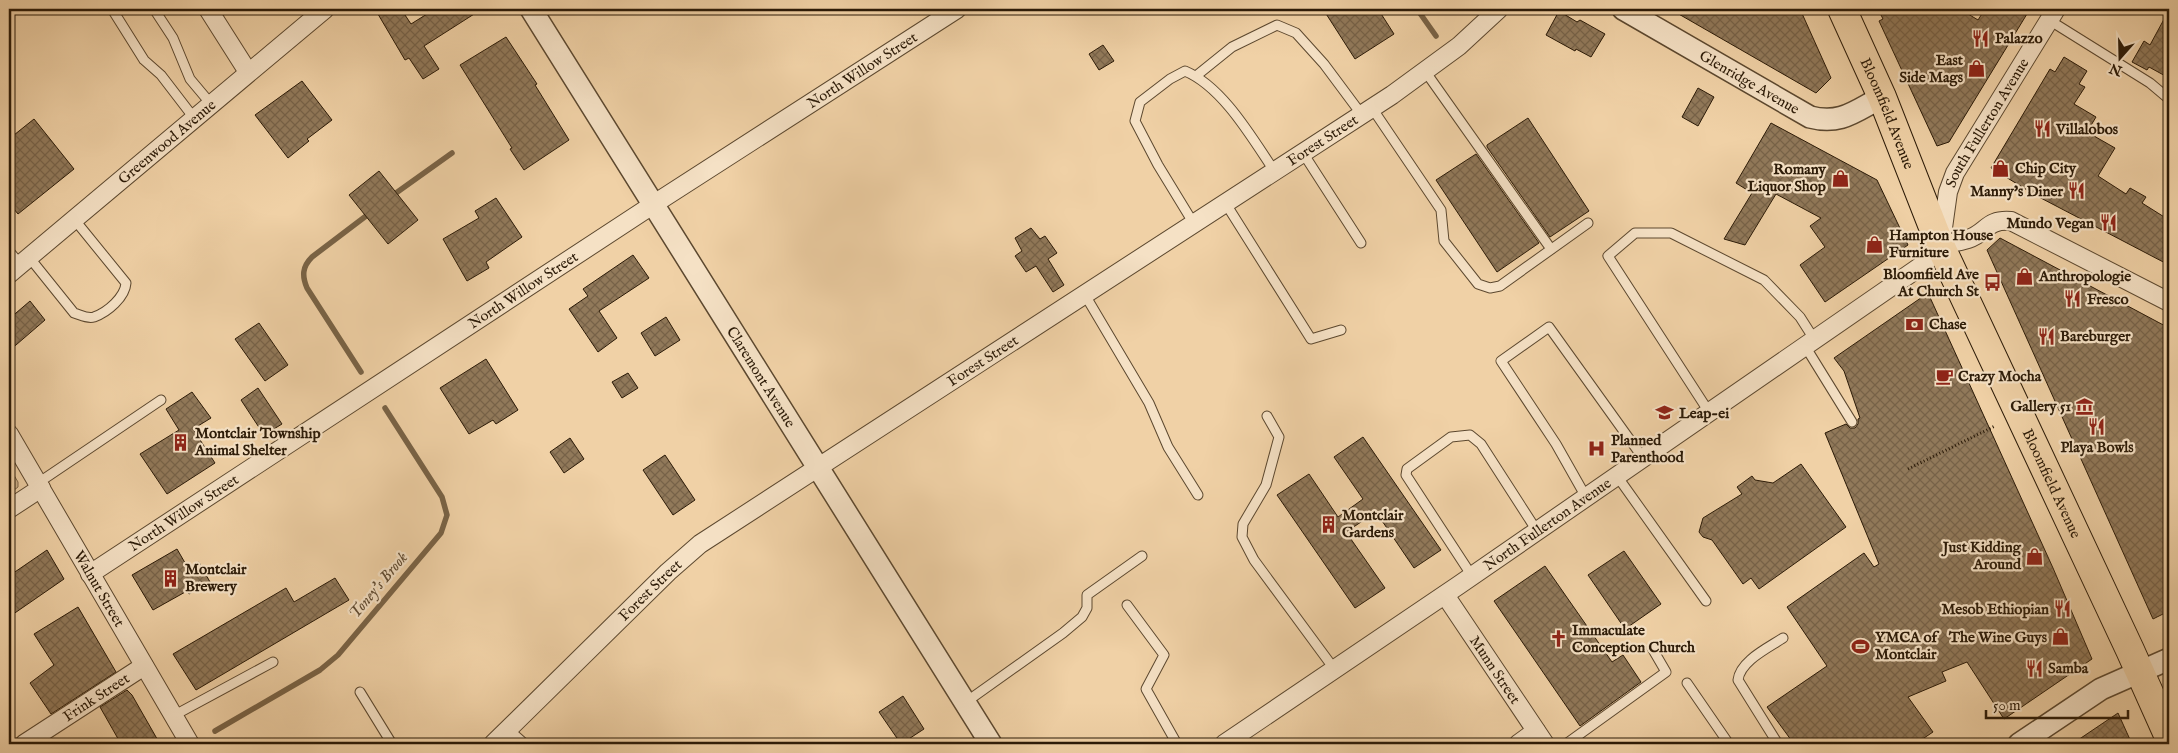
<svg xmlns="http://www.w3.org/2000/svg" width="2178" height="753" font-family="'IM FELL English',serif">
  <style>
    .park { fill: url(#park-tufts); stroke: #7d6649 }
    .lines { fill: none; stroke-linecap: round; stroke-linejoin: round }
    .stream { stroke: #796346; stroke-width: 5.5 }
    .building { fill: url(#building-cross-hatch); stroke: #2b1a07 }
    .service-casing { stroke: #5c482f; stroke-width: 11 }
    .minor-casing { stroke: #5c482f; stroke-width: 20 }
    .tertiary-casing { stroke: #5c482f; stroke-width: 24 }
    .primary-casing { stroke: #2b1a07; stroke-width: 30 }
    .path { stroke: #2b1a07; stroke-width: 3; stroke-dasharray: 1 2.5; stroke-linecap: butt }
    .service { stroke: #f5e1c5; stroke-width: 9 }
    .minor { stroke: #f5e1c5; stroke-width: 18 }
    .tertiary { stroke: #f5e1c5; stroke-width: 21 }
    .primary { stroke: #f0d1a6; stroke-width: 28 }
    .labels { text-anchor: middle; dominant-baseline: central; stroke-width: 4.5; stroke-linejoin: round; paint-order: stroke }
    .poi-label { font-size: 15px; font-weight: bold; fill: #2b1a07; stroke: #f5e1c5; text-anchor: start }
    .street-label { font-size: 15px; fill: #2b1a07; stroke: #f5e1c5 }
    .water-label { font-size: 16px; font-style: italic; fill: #5f4a31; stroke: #f5e1c5 }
  </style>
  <defs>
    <pattern id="park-tufts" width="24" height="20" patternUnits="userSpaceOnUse" patternTransform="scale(1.25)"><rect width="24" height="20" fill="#cfb28b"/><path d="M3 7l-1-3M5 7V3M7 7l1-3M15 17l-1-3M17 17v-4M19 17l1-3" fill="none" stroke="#b29876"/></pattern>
    <pattern id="building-cross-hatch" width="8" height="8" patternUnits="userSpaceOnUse" patternTransform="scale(1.25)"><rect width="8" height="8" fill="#91795a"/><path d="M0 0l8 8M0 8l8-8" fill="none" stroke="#776248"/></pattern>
  </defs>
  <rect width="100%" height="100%" fill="#f0d1a6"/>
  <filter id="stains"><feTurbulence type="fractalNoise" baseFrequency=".004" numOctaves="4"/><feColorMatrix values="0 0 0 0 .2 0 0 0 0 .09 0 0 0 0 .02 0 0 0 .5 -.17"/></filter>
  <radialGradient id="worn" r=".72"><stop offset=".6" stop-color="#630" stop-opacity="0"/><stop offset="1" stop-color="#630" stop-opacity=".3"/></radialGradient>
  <polygon class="park" points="9,467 18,482 18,487 9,494"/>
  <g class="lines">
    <g class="stream">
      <polyline points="1417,9 1436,36"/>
      <polyline points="396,193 452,153"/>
      <path d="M361 372 307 288C302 276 302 267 312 257L366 216"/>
      <polyline points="215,731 320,670 338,655 441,533 447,515 442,497 385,408"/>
    </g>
  </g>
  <g class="building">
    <polygon points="375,9 401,9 411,24 435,9 482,9 424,46 439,69 423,79 409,58 405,60"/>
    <polygon points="1323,9 1378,9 1394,34 1355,59"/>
    <polygon points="1670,9 1800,9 1831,78 1816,93"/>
    <polygon points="1878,9 1960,9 1978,20 1985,9 2030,9 1949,142 1937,146 1879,21 1883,19"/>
    <polygon points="2169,10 2169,78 2149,67 2147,70 2132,62 2144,41 2150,45"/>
    <polygon points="1559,11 1577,22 1580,20 1605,34 1591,57 1576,49 1575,51 1546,35"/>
    <polygon points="506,37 537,84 535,85 569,140 524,170 510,149 512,148 460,65"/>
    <polygon points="1103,45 1114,61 1099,70 1089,54"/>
    <polygon points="2064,57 2087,71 2079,84 2085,87 2074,104 2096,117 2087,132 2115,148 2098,176 2126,194 2130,188 2146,197 2142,203 2169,220 2169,265 2037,196 1991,168 2050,69 2055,72"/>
    <polygon points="302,81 332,120 307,139 309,141 288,158 255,115"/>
    <polygon points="1698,88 1714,97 1698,126 1682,117"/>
    <polygon points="1528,118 1589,211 1550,237 1487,147 1487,145"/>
    <polygon points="34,119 74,169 18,214 9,203 9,139"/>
    <polygon points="1771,123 1877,180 1908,245 1825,302 1800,265 1825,247 1810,226 1821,218 1776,194 1745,245 1724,239 1752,193 1736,183"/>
    <polygon points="1476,154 1539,243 1497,272 1436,180"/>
    <polygon points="379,171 418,220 388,244 349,195"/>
    <polygon points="496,198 522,237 486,262 489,268 467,281 443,239 479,218 475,211"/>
    <polygon points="1031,228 1040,239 1045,236 1057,253 1048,259 1064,285 1053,292 1036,266 1026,272 1015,256 1022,251 1015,238"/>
    <polygon points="2000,238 2169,328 2169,611 2153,619 1987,250"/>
    <polygon points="633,255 649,278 599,311 617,338 598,352 569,309 588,296 583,289"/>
    <polygon points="1928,293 2053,568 2092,659 2004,719 1967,662 1942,672 1946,681 1908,697 1933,732 1915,744 1794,744 1767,707 1827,666 1787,607 1864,553 1874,567 1879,564 1825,433 1846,424 1850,428 1855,428 1858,424 1858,419 1860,418 1844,371 1834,358"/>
    <polygon points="30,301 45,320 9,351 9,319"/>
    <polygon points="666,317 680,340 655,356 641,333"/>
    <polygon points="259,323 288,365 265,381 235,339"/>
    <polygon points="486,359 518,410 496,424 493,420 469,434 440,388"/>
    <polygon points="628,373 638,388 622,398 612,382"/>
    <polygon points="258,388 282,424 264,435 241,400"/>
    <polygon points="192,392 211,418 193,429 215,463 167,494 140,454 179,430 166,409"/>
    <polygon points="1363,437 1441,550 1414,568 1376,512 1346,532 1385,588 1355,608 1277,495 1309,474 1338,517 1363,499 1334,457"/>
    <polygon points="570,438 584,459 564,473 550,452"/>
    <polygon points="665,455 695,500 673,515 643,470"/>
    <polygon points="1801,464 1846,527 1759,589 1751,578 1743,584 1712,540 1703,537 1699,532 1703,518 1742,494 1737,487 1752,476 1755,480 1773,483"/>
    <polygon points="177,549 188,568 199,562 210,582 189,594 187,591 153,610 132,575"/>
    <polygon points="47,550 64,579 9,617 9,576"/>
    <polygon points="1624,551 1661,604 1625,629 1588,575"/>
    <polygon points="1545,566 1612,662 1623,655 1641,682 1580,726 1494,601"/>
    <polygon points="335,578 349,600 196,690 173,654 286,588 294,602"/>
    <polygon points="78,607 116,672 51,714 30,683 54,665 34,634"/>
    <polygon points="127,690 132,695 160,744 121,744 100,707"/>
    <polygon points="903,696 924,729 901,744 879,712"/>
    <polygon points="2118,713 2132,744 2072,744"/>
  </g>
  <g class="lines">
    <defs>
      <g id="service">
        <polyline points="112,9 144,60 161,75 194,118"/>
        <polyline points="154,9 173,38 190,79 211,104"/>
        <polyline points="2049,20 2150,83 2169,99"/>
        <polyline points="1425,71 1551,249"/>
        <polyline points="1196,76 1232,47 1277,25 1296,33 1324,64 1362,115"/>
        <polyline points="1372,108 1441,210 1444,241 1478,284 1490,288 1500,286 1588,223"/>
        <polyline points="1303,153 1361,243"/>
        <polyline points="1226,204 1311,339 1341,330"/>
        <path d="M1194 224 1158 165 1135 121 1140 102 1170 79 1185 71C1223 87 1252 138 1275 172"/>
        <polyline points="9,251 20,264"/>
        <path d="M29 257 74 313C81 315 87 319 94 317 108 312 125 297 126 283L74 219"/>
        <polyline points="1085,295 1149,403 1168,447 1198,495"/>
        <polyline points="1805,346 1852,422"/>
        <polyline points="1709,412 1608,256 1635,233 1671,233 1764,280 1800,317 1814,339"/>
        <polyline points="1267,416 1279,437 1266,485 1243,524 1242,537 1254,560 1335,670"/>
        <polyline points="1617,476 1706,601"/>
        <polyline points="38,483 161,400"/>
        <polyline points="1586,497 1556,444 1501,361 1549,327 1643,458"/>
        <polyline points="1472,576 1406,475 1407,469 1451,437 1470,435 1481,444 1537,531"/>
        <polyline points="1127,605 1164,655 1146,689 1177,744"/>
        <polyline points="1687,683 1729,744"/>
        <polyline points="360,692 392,744"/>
        <polyline points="966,702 1063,633 1082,617 1087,608 1087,595 1142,556"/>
        <polyline points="173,716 273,662"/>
        <polyline points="508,729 525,744"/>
        <polyline points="1566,744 1666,672 1652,648"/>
        <path d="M1778 744 1738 680C1740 661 1768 648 1783 638"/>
      </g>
      <g id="minor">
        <polyline points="208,9 248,72"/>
        <path id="s1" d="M1941 242 1948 192 1955 173 2056 9"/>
        <path d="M1940 245C1949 243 1959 242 1968 239 1987 233 1986 219 2011 221L2169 302"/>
        <path id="s2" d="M9 274 325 9"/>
        <path id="s3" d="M9 434 190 744"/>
        <polyline points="9,509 41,488"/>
        <path id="s4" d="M90 574 654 204 957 9"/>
        <path id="s5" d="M1445 595 1545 744"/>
        <path id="s6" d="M24 744 144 666"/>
        <path id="s7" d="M493 744 668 572 700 544 1392 95 1459 46 1499 9"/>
        <path id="s8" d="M1224 744 1459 585 1924 264 1940 245"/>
        <polyline points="1518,744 1536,731"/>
      </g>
      <g id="tertiary">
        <path id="s9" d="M531 9 991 744"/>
        <path id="s10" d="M1623 9 1810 117C1841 125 1855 111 1882 97"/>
        <polyline points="2019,744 2101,689 2169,659"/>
      </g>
      <g id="primary">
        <path id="s11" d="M1842 9 1882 97 1940 245 2130 650 2169 737"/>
      </g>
    </defs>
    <use href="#service" class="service-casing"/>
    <use href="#minor" class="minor-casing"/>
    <use href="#tertiary" class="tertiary-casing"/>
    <use href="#primary" class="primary-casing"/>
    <polyline class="path" points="1908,469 1995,426"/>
    <use href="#service" class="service"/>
    <use href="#minor" class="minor"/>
    <use href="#tertiary" class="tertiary"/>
    <use href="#primary" class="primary"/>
  </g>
  <defs>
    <symbol id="restaurant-bare" viewBox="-9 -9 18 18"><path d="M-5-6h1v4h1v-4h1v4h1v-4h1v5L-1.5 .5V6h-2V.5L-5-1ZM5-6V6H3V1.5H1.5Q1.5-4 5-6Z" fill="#8f2418" stroke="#f5e1c5" stroke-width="2.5" paint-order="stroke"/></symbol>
    <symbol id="shop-bare" viewBox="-9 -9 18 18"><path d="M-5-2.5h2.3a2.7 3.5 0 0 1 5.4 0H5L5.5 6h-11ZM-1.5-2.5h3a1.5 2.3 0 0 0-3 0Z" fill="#8f2418" stroke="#f5e1c5" stroke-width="2.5" paint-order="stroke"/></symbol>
    <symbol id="bus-bare" viewBox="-9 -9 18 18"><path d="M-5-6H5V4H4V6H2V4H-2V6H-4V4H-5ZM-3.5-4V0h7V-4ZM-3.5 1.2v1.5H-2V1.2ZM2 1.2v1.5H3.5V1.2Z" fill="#8f2418" stroke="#f5e1c5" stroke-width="2.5" paint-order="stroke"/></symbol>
    <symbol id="bank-bare" viewBox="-9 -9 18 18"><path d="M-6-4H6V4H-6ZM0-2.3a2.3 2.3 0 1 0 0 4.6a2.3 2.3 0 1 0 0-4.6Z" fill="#8f2418" stroke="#f5e1c5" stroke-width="2.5" paint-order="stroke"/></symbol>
    <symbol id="cafe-bare" viewBox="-9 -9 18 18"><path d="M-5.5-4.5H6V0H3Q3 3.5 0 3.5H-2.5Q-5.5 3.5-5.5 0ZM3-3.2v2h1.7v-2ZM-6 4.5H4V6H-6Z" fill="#8f2418" stroke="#f5e1c5" stroke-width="2.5" paint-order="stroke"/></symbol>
    <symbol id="museum-bare" viewBox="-9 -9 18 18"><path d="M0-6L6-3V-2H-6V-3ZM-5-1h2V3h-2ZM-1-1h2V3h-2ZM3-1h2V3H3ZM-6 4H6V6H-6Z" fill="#8f2418" stroke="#f5e1c5" stroke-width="2.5" paint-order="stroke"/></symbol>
    <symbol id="school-bare" viewBox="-9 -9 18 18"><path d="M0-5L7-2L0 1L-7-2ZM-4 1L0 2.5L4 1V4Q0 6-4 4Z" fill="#8f2418" stroke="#f5e1c5" stroke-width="2.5" paint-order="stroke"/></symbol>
    <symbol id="building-bare" viewBox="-9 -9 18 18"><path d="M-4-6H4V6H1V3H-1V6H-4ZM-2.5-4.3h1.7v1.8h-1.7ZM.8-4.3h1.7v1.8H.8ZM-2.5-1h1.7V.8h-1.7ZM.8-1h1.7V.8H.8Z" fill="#8f2418" stroke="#f5e1c5" stroke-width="2.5" paint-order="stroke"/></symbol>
    <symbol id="hospital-bare" viewBox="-9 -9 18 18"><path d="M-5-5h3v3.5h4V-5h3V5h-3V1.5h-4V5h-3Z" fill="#8f2418" stroke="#f5e1c5" stroke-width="2.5" paint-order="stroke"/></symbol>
    <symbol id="church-bare" viewBox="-9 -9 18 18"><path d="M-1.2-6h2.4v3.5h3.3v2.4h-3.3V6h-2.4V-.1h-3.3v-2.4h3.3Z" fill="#8f2418" stroke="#f5e1c5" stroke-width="2.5" paint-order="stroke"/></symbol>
    <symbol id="stadium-bare" viewBox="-9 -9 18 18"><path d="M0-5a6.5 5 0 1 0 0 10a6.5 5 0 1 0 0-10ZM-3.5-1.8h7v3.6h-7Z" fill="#8f2418" stroke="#f5e1c5" stroke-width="2.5" paint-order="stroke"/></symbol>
  </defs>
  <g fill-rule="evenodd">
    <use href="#restaurant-bare" x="1968" y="26" width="25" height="25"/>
    <use href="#shop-bare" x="1964" y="56" width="25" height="25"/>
    <use href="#restaurant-bare" x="2030" y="116" width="25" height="25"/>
    <use href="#shop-bare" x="1988" y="156" width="25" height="25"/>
    <use href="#shop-bare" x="1828" y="166" width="25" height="25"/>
    <use href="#restaurant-bare" x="2064" y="178" width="25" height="25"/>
    <use href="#restaurant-bare" x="2096" y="210" width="25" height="25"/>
    <use href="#shop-bare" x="1862" y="232" width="25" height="25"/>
    <use href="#shop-bare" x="2012" y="264" width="25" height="25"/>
    <use href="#bus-bare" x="1980" y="270" width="25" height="25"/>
    <use href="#restaurant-bare" x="2060" y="286" width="25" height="25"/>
    <use href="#bank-bare" x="1902" y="312" width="25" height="25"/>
    <use href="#restaurant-bare" x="2034" y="324" width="25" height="25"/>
    <use href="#cafe-bare" x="1932" y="364" width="25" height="25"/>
    <use href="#museum-bare" x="2072" y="394" width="25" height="25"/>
    <use href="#school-bare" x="1652" y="400" width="25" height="25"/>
    <use href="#restaurant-bare" x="2084" y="414" width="25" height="25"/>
    <use href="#building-bare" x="168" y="430" width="25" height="25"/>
    <use href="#hospital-bare" x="1584" y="436" width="25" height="25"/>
    <use href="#building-bare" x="1316" y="512" width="25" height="25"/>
    <use href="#shop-bare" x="2022" y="544" width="25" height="25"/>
    <use href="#building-bare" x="158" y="566" width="25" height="25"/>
    <use href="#restaurant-bare" x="2050" y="596" width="25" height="25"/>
    <use href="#shop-bare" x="2048" y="624" width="25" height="25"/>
    <use href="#church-bare" x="1546" y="626" width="25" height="25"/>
    <use href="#stadium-bare" x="1848" y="634" width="25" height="25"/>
    <use href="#restaurant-bare" x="2022" y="656" width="25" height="25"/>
  </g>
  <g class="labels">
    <g class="poi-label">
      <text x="1995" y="38">Palazzo</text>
      <text x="1963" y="60" text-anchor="end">East<tspan x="1963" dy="17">Side Mags</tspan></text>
      <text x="2056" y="129">Villalobos</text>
      <text x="2015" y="168">Chip City</text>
      <text x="1826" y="169" text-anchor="end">Romany<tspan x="1826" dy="17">Liquor Shop</tspan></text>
      <text x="2063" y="191" text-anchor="end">Manny's Diner</text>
      <text x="2094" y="223" text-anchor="end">Mundo Vegan</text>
      <text x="1889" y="235">Hampton House<tspan x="1889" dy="17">Furniture</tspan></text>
      <text x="1979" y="274" text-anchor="end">Bloomfield Ave<tspan x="1979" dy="17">At Church St</tspan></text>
      <text x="2039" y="276">Anthropologie</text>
      <text x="2087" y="299">Fresco</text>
      <text x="1929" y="324">Chase</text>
      <text x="2060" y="336">Bareburger</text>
      <text x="1958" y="376">Crazy Mocha</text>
      <text x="2071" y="406" text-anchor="end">Gallery 51</text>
      <text x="1679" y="413">Leap-ei</text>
      <text x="195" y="433">Montclair Township<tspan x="195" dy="17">Animal Shelter</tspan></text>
      <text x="1611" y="440">Planned<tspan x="1611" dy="17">Parenthood</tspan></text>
      <text x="2097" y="447" text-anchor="middle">Playa Bowls</text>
      <text x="1342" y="515">Montclair<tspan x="1342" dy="17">Gardens</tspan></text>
      <text x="2021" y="547" text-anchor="end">Just Kidding<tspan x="2021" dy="17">Around</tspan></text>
      <text x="185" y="569">Montclair<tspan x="185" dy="17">Brewery</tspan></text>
      <text x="2049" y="609" text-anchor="end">Mesob Ethiopian</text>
      <text x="1572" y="630">Immaculate<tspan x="1572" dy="17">Conception Church</tspan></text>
      <text x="1875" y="637">YMCA of<tspan x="1875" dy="17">Montclair</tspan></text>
      <text x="2047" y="637" text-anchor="end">The Wine Guys</text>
      <text x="2048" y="668">Samba</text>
    </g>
    <g class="street-label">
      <text stroke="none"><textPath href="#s4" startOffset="922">North Willow Street</textPath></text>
      <text stroke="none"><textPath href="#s10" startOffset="146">Glenridge Avenue</textPath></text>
      <text stroke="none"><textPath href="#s11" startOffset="114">Bloomfield Avenue</textPath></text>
      <text stroke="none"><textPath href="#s1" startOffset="130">South Fullerton Avenue</textPath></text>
      <text stroke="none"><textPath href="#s2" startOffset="206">Greenwood Avenue</textPath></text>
      <text stroke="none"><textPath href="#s7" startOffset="1030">Forest Street</textPath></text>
      <text stroke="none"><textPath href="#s4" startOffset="518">North Willow Street</textPath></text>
      <text stroke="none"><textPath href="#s7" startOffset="625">Forest Street</textPath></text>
      <text stroke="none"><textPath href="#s9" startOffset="434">Claremont Avenue</textPath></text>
      <text stroke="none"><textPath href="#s11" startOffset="519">Bloomfield Avenue</textPath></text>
      <text stroke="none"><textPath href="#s4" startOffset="112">North Willow Street</textPath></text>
      <text stroke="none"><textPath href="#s8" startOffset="391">North Fullerton Avenue</textPath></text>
      <text stroke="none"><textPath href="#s3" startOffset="179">Walnut Street</textPath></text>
      <text stroke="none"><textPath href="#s7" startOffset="220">Forest Street</textPath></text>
      <text stroke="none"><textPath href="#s5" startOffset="90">Munn Street</textPath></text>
      <text stroke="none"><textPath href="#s6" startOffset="86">Frink Street</textPath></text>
    </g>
    <g class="water-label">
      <text transform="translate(379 586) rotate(-50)">Toney's Brook</text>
    </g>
  </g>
  <rect width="2178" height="753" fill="none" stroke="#f0d1a6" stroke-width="30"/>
  <rect x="10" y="10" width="2158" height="733" fill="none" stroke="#2b1a07" stroke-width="2.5"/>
  <rect x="15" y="15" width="2148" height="723" fill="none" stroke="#2b1a07"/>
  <g transform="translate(2120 58) rotate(200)" stroke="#f5e1c5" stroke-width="4" paint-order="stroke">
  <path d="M0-4L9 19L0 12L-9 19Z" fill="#2b1a07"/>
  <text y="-8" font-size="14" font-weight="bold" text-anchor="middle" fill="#2b1a07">N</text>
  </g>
  <path d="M1986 710v8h142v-8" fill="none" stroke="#2b1a07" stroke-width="2.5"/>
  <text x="1993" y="710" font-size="15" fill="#2b1a07" stroke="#f5e1c5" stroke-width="4" paint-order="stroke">50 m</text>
  <rect width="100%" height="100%" filter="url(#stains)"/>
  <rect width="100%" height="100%" fill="url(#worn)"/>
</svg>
